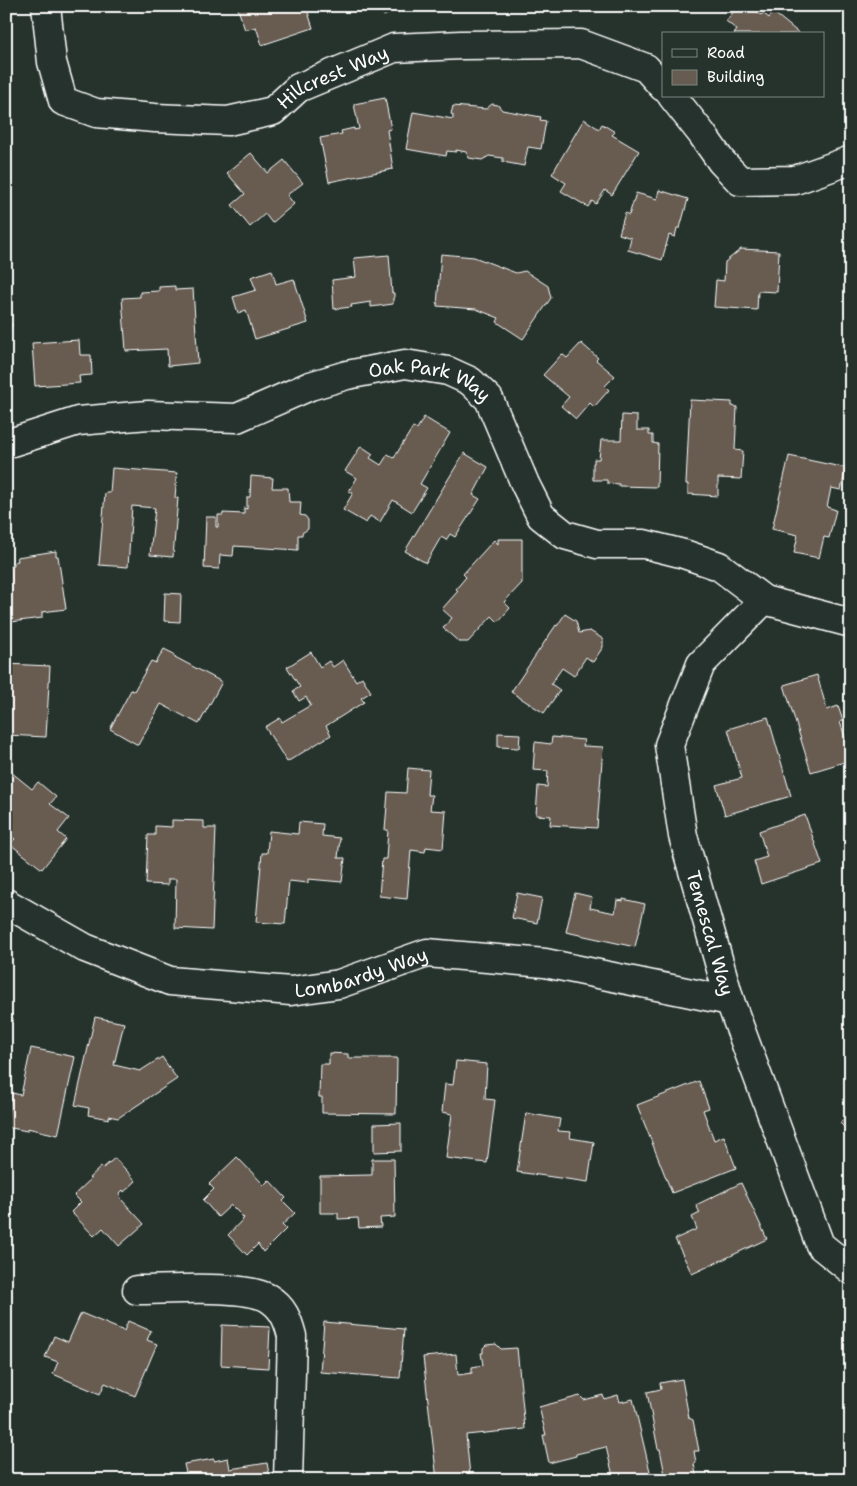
<svg xmlns="http://www.w3.org/2000/svg" width="857" height="1486" font-family="'Shantell Sans',sans-serif">
  <style>
    .building { fill: #675c51; stroke: #fff }
    .lines { fill: none; stroke-linecap: round; stroke-linejoin: round }
    .minor-casing { stroke: #fff; stroke-width: 31 }
    .minor { stroke: #26332d; stroke-width: 28 }
    .labels { text-anchor: middle; dominant-baseline: central; stroke-width: 5; stroke-linejoin: round; paint-order: stroke }
    .street-label { font-size: 19px; fill: #fff; stroke: #26332d }
  </style>
  <rect width="100%" height="100%" fill="#26332d"/>
  <filter id="ink" filterUnits="userSpaceOnUse"><feTurbulence type="fractalNoise" baseFrequency=".02" numOctaves="2"/><feDisplacementMap in="SourceGraphic" scale="10" xChannelSelector="R" yChannelSelector="G"/><feConvolveMatrix kernelMatrix="1 2 1 2 8 2 1 2 1" color-interpolation-filters="sRGB"/></filter>
  <g filter="url(#ink)">
    <g class="building">
      <polygon points="237,6 306,6 313,28 262,45 256,27 245,30"/>
      <polygon points="379,6 405,6 384,16"/>
      <polygon points="738,6 749,6 761,15 763,13 769,18 773,12 800,34 734,34 737,30 726,21"/>
      <polygon points="385,98 391,129 387,130 393,169 329,182 320,138 342,134 341,131 354,128 354,130 359,129 354,104"/>
      <polygon points="492,104 498,105 502,110 541,117 540,120 546,121 541,149 528,147 524,166 503,162 503,158 489,156 482,160 469,158 466,152 456,150 456,152 447,151 446,156 406,149 413,112 453,119 453,115 451,114 453,106 486,109"/>
      <polygon points="584,119 599,129 602,124 615,132 612,135 639,151 612,195 605,190 596,204 592,201 588,207 561,191 566,183 552,174"/>
      <polygon points="251,153 268,173 284,160 303,183 287,195 294,204 272,223 265,214 250,227 232,205 245,194 227,173"/>
      <polygon points="659,190 688,199 680,228 677,228 675,237 669,235 662,260 628,250 631,238 619,234 625,213 629,215 636,193 657,199"/>
      <polygon points="741,249 779,251 777,292 758,291 757,310 714,307 716,280 724,281 725,262"/>
      <polygon points="441,254 474,257 516,273 525,271 548,286 551,298 523,339 497,322 499,318 476,309 437,306"/>
      <polygon points="389,255 392,293 394,293 394,298 393,298 393,304 371,307 371,302 351,305 352,307 334,309 332,280 356,277 354,258"/>
      <polygon points="272,270 276,284 294,279 308,323 255,339 246,310 238,313 233,297 256,290 251,277"/>
      <polygon points="175,286 175,290 193,289 198,363 168,366 167,349 126,351 122,298 140,297 140,292 159,291 159,287"/>
      <polygon points="6,322 12,324 7,344 6,344"/>
      <polygon points="79,340 80,355 91,355 92,375 79,376 80,383 35,386 32,343"/>
      <polygon points="581,343 598,358 596,360 615,376 605,386 609,390 594,407 590,403 576,419 561,406 569,397 543,375 562,354 567,358"/>
      <polygon points="690,400 732,402 732,406 737,407 735,450 743,451 741,479 718,478 718,496 688,494 688,484 686,484"/>
      <polygon points="622,415 637,416 637,430 649,430 649,435 653,435 653,443 658,444 657,487 619,486 619,484 607,483 607,480 593,480 593,463 594,463 594,459 599,459 601,440 621,440"/>
      <polygon points="424,417 450,433 420,484 427,488 412,512 393,500 380,522 370,516 366,523 343,510 353,493 349,491 357,478 345,471 361,446 373,454 370,458 381,465 388,454 394,458 413,427 417,429"/>
      <polygon points="464,453 488,467 473,495 480,499 455,537 450,534 446,540 441,537 426,563 405,551"/>
      <polygon points="789,456 846,468 841,490 831,488 827,507 836,510 829,538 824,537 819,558 794,553 798,535 772,529"/>
      <polygon points="112,468 177,473 175,498 178,498 173,557 150,555 155,508 132,506 128,567 99,565 105,493 110,493"/>
      <polygon points="251,476 273,478 272,488 288,488 289,502 301,502 300,515 305,516 308,520 308,529 302,533 302,535 298,535 298,550 234,546 233,556 220,555 219,569 204,568 206,517 216,517 216,527 218,527 218,515 223,515 223,513 244,514 244,508 247,509 247,497 250,497"/>
      <polygon points="498,539 522,539 522,583 504,602 510,608 498,622 492,616 468,642 459,642 443,628 452,618 442,609 458,591 456,589 466,577 463,574 494,540 498,544"/>
      <polygon points="56,551 56,556 58,556 66,609 42,612 42,618 11,622 10,609 6,610 6,567 14,566 14,562 18,561 17,557"/>
      <polygon points="165,593 181,594 180,622 164,621"/>
      <polygon points="565,614 576,621 579,633 590,631 603,639 603,647 593,662 586,657 574,676 562,668 551,684 560,690 544,713 511,692 556,625 557,626"/>
      <polygon points="164,649 174,654 173,656 222,682 199,724 161,704 138,745 110,729 131,690 134,691 151,661 156,663"/>
      <polygon points="311,652 320,667 329,661 333,667 343,660 356,681 362,677 371,692 361,698 364,702 326,726 331,735 287,762 265,727 280,718 282,722 311,705 306,697 299,701 293,691 300,687 287,667"/>
      <polygon points="6,664 50,666 46,737 6,735"/>
      <polygon points="817,675 827,710 838,706 843,721 840,722 851,755 851,760 811,772 784,685"/>
      <polygon points="768,717 791,796 725,815 716,785 742,778 728,729"/>
      <polygon points="498,733 520,734 519,748 498,747"/>
      <polygon points="552,737 584,740 583,746 603,747 597,828 550,825 551,816 536,815 538,786 547,787 548,771 533,770 535,742 551,744"/>
      <polygon points="408,768 429,770 427,795 432,795 430,810 446,811 443,849 426,847 425,852 411,850 407,899 379,896 382,859 386,859 388,830 385,830 388,792 406,793"/>
      <polygon points="11,772 32,789 38,782 56,797 50,804 69,818 58,832 66,839 42,869 10,844 15,839 6,832 6,779"/>
      <polygon points="805,815 822,864 761,884 754,861 767,857 759,831"/>
      <polygon points="172,820 204,821 204,828 216,828 212,930 175,928 176,879 168,879 168,885 146,884 148,835 155,835 155,826 172,827"/>
      <polygon points="299,822 323,824 322,836 340,838 338,858 345,858 342,882 308,879 308,883 289,881 285,924 256,922 262,853 267,853 269,831 298,834"/>
      <polygon points="517,893 542,898 537,923 512,918"/>
      <polygon points="575,893 592,897 590,908 615,913 617,900 623,901 623,899 645,904 635,947 566,932"/>
      <polygon points="6,1013 13,1018 6,1032"/>
      <polygon points="95,1017 124,1023 114,1065 140,1071 162,1057 177,1079 118,1118 109,1116 109,1119 88,1115 89,1108 75,1105"/>
      <polygon points="31,1048 75,1057 58,1135 27,1128 27,1131 6,1127 12,1093 21,1095"/>
      <polygon points="329,1053 348,1054 348,1058 397,1058 396,1114 322,1113 322,1097 319,1097 320,1064 329,1064"/>
      <polygon points="456,1061 487,1064 485,1099 495,1100 487,1163 446,1158 452,1114 442,1112 445,1084 453,1085"/>
      <polygon points="699,1081 709,1108 703,1110 714,1140 724,1136 736,1168 672,1193 637,1105"/>
      <polygon points="851,1111 851,1134 840,1123"/>
      <polygon points="526,1113 560,1119 558,1131 571,1132 570,1138 594,1142 588,1182 517,1172"/>
      <polygon points="401,1123 401,1151 374,1152 374,1124"/>
      <polygon points="237,1157 264,1185 269,1180 286,1198 283,1201 295,1213 282,1225 286,1229 263,1252 258,1244 247,1255 228,1235 244,1218 231,1205 218,1217 203,1200 214,1189 209,1184"/>
      <polygon points="115,1158 136,1181 124,1192 123,1190 120,1193 121,1199 144,1224 119,1246 103,1228 94,1236 71,1212 81,1202 74,1195 91,1179 89,1178 101,1167 103,1168"/>
      <polygon points="372,1159 394,1159 395,1217 380,1218 381,1227 359,1228 358,1218 338,1219 338,1213 320,1213 320,1176 372,1175"/>
      <polygon points="741,1183 767,1239 692,1274 675,1239 697,1229 692,1217 700,1213 696,1205"/>
      <polygon points="81,1313 124,1331 128,1321 151,1331 147,1340 157,1344 135,1396 105,1383 100,1394 53,1374 58,1362 45,1357 54,1336 68,1342"/>
      <polygon points="324,1322 404,1329 400,1378 320,1372"/>
      <polygon points="222,1325 270,1327 268,1368 221,1365"/>
      <polygon points="496,1344 501,1349 517,1348 525,1429 466,1435 470,1476 437,1480 423,1357 456,1354 458,1375 472,1373 472,1367 483,1365 481,1353 483,1353 483,1348 486,1345"/>
      <polygon points="682,1379 689,1418 693,1420 699,1451 694,1451 696,1463 694,1464 697,1480 666,1480 660,1449 658,1449 647,1392 661,1389 660,1383"/>
      <polygon points="603,1395 604,1399 618,1395 620,1402 633,1399 652,1480 614,1480 606,1447 576,1454 576,1456 549,1463 543,1435 546,1435 539,1407 580,1396 584,1400"/>
      <polygon points="228,1458 230,1469 267,1463 270,1480 166,1480 165,1476 186,1473 184,1464 214,1459 214,1461"/>
    </g>
    <g class="lines">
      <defs>
        <g id="minor">
          <path id="s1" d="M46 6 52 62 63 101 96 113 155 118 228 121 273 111 298 88 394 48 461 45 581 44 646 68 663 87"/>
          <polyline points="672,96 702,134 721,161 740,181 795,180 851,160"/>
          <path id="s2" d="M6 444 78 421 148 415 237 418 310 386 347 375 405 364 448 371 470 381 489 399 525 484 541 516 565 535 597 544H644L684 554 719 566 764 600 851 623"/>
          <path id="s3" d="M764 600 701 664 669 745 683 836 730 1001 820 1245 851 1270"/>
          <path id="s4" d="M6 903 85 948 170 981 291 991 339 984 427 953 545 963 730 1001"/>
          <path d="M137 1290C168 1290 243 1284 268 1298 283 1307 288 1320 292 1336L288 1480"/>
        </g>
      </defs>
      <use href="#minor" class="minor-casing"/>
      <use href="#minor" class="minor"/>
    </g>
  </g>
  <g class="labels">
    <g class="street-label">
      <text stroke="none"><textPath href="#s1" startOffset="380">Hillcrest Way</textPath></text>
      <text stroke="none"><textPath href="#s2" startOffset="440">Oak Park Way</textPath></text>
      <text stroke="none"><textPath href="#s3" startOffset="370">Temescal Way</textPath></text>
      <text stroke="none"><textPath href="#s4" startOffset="376">Lombardy Way</textPath></text>
    </g>
  </g>
  <rect width="857" height="1486" fill="none" stroke="#26332d" stroke-width="25"/>
  <rect x="12" y="12" width="832" height="1461" fill="none" stroke="#fff" stroke-width="2" filter="url(#ink)"/>
  <rect x="662" y="32" width="162" height="65" fill="#26332d" stroke="#7d8581"/>
  <rect x="672" y="49" width="25" height="8" fill="#26332d" stroke="#7d8581"/>
  <text x="707" y="58" font-size="15" fill="#ffffff">Road</text>
  <rect x="672" y="70" width="25" height="15" fill="#675c51" stroke="#7d8581"/>
  <text x="707" y="82" font-size="15" fill="#ffffff">Building</text>
</svg>
